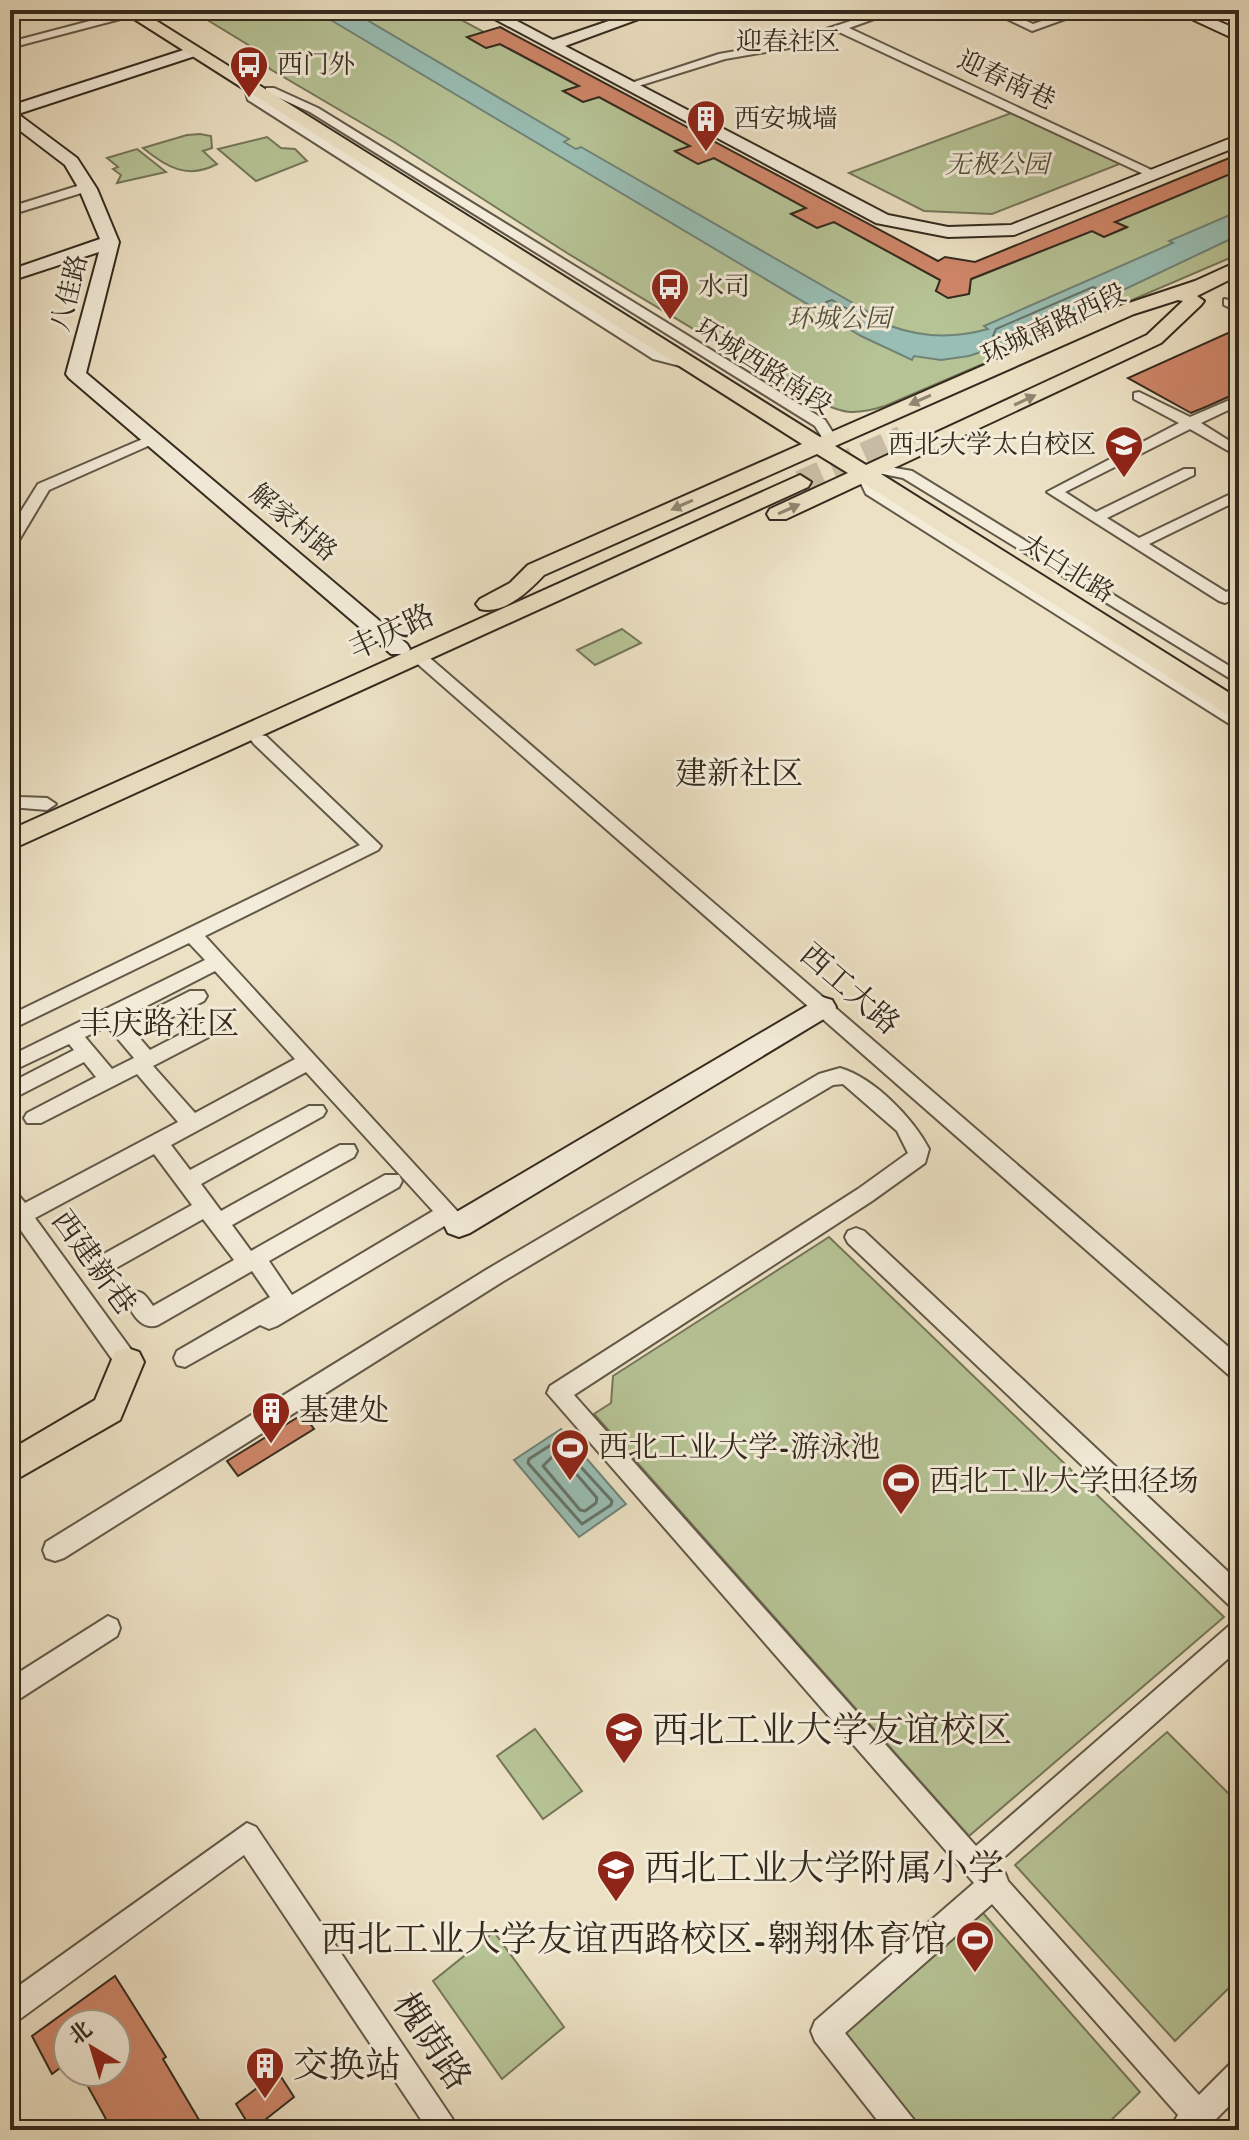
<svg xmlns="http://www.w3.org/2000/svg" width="1249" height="2140" font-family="'IM FELL DW Pica','Noto Serif SC',serif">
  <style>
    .green { fill: #b6c395; stroke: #75765a; stroke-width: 2 }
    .water { fill: #99beb4; stroke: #718378; stroke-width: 2 }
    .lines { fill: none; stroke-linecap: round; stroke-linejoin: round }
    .shore-far1 { stroke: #667469; stroke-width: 2 }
    .shore { stroke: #667469; stroke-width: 3 }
    .building { fill: #cf8669; stroke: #342a1e; stroke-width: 2 }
    .primary-tunnel { stroke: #c7bca3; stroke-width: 23; stroke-dasharray: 23 12; stroke-linecap: butt }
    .street-casing { stroke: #625848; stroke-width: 4 }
    .secondary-casing { stroke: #342a1e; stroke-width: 4 }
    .primary-casing { stroke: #342a1e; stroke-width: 4 }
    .street { fill: #f3ecd9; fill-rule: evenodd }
    .secondary { fill: #f3ecd9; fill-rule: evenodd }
    .primary { fill: #ece1c4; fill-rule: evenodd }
    .oneway { fill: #908671 }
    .labels { text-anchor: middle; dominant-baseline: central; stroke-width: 6; stroke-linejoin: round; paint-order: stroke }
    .far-neighbourhood-label { font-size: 26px; fill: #342a1e; stroke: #f3ecd9 }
    .far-poi-label { font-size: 26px; fill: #342a1e; stroke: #f3ecd9; text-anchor: start }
    .far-street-label { font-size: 26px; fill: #342a1e; stroke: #f3ecd9 }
    .far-park-label { font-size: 26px; font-style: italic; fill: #54503c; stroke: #f3ecd9 }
    .street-label { font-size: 30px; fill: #342a1e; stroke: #f3ecd9 }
    .poi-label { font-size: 30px; fill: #342a1e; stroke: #f3ecd9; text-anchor: start }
    .neighbourhood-label { font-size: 32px; fill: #342a1e; stroke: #f3ecd9 }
    .near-poi-label { font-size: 36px; fill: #342a1e; stroke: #f3ecd9; text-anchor: start }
    .near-street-label { font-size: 36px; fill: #342a1e; stroke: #f3ecd9 }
  </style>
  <rect width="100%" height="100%" fill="#ece1c4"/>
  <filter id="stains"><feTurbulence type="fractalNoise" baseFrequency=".0025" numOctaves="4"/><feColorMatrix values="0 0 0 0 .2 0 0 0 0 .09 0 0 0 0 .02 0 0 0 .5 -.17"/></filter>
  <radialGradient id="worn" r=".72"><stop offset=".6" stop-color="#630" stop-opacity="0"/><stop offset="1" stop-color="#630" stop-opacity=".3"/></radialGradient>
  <g class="green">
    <path d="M191 10H443L484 32 468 38 486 48 500 44 579 86 564 91 583 102 599 97 690 146 676 152 698 164 714 158 806 208 791 214 817 228 834 222 944 282 936 290 948 298 969 294 970 289 962 283 1092 231 1104 237 1126 228 1115 222 1230 174 1239 178V254L885 406C849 417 842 412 808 398L567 253 394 142 270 69 250 46Z"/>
    <polygon points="1014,112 1122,163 992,214 924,211 849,173"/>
    <path d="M200 134 211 136 212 148 203 151 217 164C188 180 166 167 143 148L187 135Z"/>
    <polygon points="267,137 281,148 295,149 307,161 256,181 218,149"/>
    <polygon points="137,149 166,172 117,183 121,175 113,169 118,167 107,158"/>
    <polygon points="622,629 641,643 595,665 577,650"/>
    <polygon points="829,1237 1224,1617 969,1836 594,1414 611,1403 613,1376"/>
    <polygon points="535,1729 582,1791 543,1819 497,1756"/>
    <polygon points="1167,1732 1239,1804 1239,1978 1175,2041 1015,1865"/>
    <polygon points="983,1913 1140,2092 1101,2130 916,2130 842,2036"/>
    <polygon points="494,1932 564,2027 502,2079 433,1981"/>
  </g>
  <g class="water">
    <path d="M314 10 355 13 569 139 564 142 576 149 581 147 879 318 876 320C913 337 948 340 988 329L984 326 1173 243 1169 241 1239 211V235L1020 339 969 356 941 360 914 356 912 360 861 336Z"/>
    <polygon points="561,1429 626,1504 579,1537 514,1460"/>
  </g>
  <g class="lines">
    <g class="shore-far1">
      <polygon points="1093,287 1098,289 1096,294 998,338 993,336 996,329"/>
      <polygon points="832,300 868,321 870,328 865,329 828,307 826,302"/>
    </g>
    <g class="shore">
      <polygon points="557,1441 612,1501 611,1505 582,1524 528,1463 529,1459"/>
      <polygon points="555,1454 560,1455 597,1498 596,1503 585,1511 580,1510 543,1466"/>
    </g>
  </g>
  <g class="building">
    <polygon points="500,27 938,261 945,257 975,262 1239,154 1239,178 1230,174 1115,222 1127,227 1104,237 1092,231 971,279 969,294 948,298 936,291 940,280 834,222 817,228 791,214 806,208 714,158 698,164 675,151 690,146 599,97 583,102 563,91 579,86 500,44 486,48 467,37"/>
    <polygon points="1239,328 1239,392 1208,406 1191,413 1128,378"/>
    <polygon points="303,1414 314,1429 238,1476 227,1461"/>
    <polygon points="115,1976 166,2057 163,2059 205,2130 112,2130 80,2072 116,2072 116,2024 68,2024 68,2062 52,2074 32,2036"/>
    <polygon points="278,2072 294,2097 252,2130 236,2104"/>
  </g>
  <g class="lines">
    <polyline class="primary-tunnel" points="800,482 902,437"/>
    <defs>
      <g id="street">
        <polygon points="884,10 899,10 849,28 1160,174 1150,177 839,32 789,48 725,59 632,88 622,86 719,54 787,42"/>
        <polygon points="988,10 1002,10 1033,24 1075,10 1090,10 1032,31"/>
        <polygon points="124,12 128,13 128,17 10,48 10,42"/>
        <polygon points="244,85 252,85 257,96 663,353 695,364 688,368 653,359 248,100"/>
        <polygon points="266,88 274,88 318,108 825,420 837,439 835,442 825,442 815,426 310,112 266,92"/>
        <polygon points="87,183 93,187 91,190 10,215 10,207"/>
        <polygon points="1224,299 1239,302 1239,312 1224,305"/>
        <polygon points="1139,392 1190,417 1239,396 1239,405 1201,423 1239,447 1239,457 1190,429 1065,492 1096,512 1184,469 1194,469 1194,475 1107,518 1139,538 1239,490 1239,500 1149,544 1226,592 1239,586 1239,597 1225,603 1219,601 1047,492 1179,423 1134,399 1134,393"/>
        <polygon points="152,435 159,439 157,442 49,490 18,542 10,547 10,529 38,484"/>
        <polygon points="878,465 912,471 1239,672 1239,684 903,478 873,472 871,469"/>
        <polygon points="864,471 869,472 877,489 1239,717 1239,730 866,494 857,475"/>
        <polygon points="418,651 424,653 1239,1356 1239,1380 1231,1377 412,659 410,656"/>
        <path d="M260 735 266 736 381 846 378 850 205 936 470 1225 467 1231 459 1233 446 1225 277 1326 269 1329 260 1325 185 1367 177 1365 174 1358 177 1351 270 1297 252 1271 158 1325C141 1331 132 1313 125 1299L128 1293C142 1288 146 1296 153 1306L234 1260 203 1219 107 1273 99 1276 91 1273 88 1267 91 1261 192 1205 154 1154 35 1218 135 1355 138 1362 135 1369 127 1371 119 1369 10 1215V1191L17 1193 25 1203 178 1122 137 1074 41 1123H27L24 1118 27 1113 96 1077 84 1062 14 1098 10 1096V1083L74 1050 69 1044 10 1072V1056L205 960 189 943 10 1030V1015L360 845 254 744 251 740 254 736ZM215 971 295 1059 195 1113 153 1066 226 1028 229 1023 226 1018H212L150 1050 137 1035 204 1001 207 996 204 991H190L127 1023 123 1018ZM107 1026 134 1058 112 1069 85 1037ZM306 1072 433 1211 292 1295 269 1261 399 1187 402 1181 399 1175H385L251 1251 232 1225 354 1157 357 1151 354 1145H340L221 1211 201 1184 323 1116 326 1111 323 1106H309L190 1170 171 1145Z"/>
        <polygon points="10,790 21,797 47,798 56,804 47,810 10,807"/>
        <path d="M840 1068C874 1078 913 1118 929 1149L925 1163 872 1201 574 1395 976 1846 1230 1625 1239 1621V1649L994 1866 1005 1873 1008 1881 1199 2095 1229 2065 1239 2061V2096L1205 2130H1169L1178 2115 992 1904 845 2033 914 2120 919 2130H885L815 2041 811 2031 815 2021 974 1883 547 1393 550 1386 858 1189 908 1153 897 1131 843 1084 833 1085 502 1282 64 1558 55 1561 46 1558 43 1550 46 1542 486 1270 819 1074Z"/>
        <polygon points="856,1228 864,1231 1239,1582 1239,1609 1230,1606 848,1243 845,1237 848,1231"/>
        <polygon points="108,1616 117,1620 120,1628 117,1636 10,1705 10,1678"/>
        <polygon points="247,1823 256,1827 460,2130 428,2130 244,1855 20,2019 10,2023 10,1992"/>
      </g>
      <g id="secondary">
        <polygon points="478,10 496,10 553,40 641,10 663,10 565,46 888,215 948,227 1011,225 1239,135 1239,146 1014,235 948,237 876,223"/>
        <polygon points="1172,10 1192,10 1239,30 1239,41"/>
        <polygon points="193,47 201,52 198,55 18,114 77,158 97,189 119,242 86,373 407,644 410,649 407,654 391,654 69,378 66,374 99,252 10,281 10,270 100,239 79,189 65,165 10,123 10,106"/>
        <polygon points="822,997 832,1000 836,1007 832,1014 470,1233 459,1237 448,1233 444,1225 448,1217"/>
      </g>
      <g id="primary">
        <path d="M120 10H139L820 437 1120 306 1195 281 1239 261V275L1197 296 1204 301 1201 305 1161 343 881 474 1239 699V718L1230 716 863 483 786 519H770L767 514 770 509 848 473 817 454 544 575C529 591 504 615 480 609L476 604 480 599 510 583 528 565 802 444ZM1178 300 1183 301 1147 335 866 465 835 446 1134 314Z"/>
        <polygon points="800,475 811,482 808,487 10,850 10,830"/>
        <polygon points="127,1348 139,1352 144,1362 120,1420 10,1483 10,1450 95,1400 115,1352"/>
      </g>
    </defs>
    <use href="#street" class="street-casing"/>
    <use href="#secondary" class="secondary-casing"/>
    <use href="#primary" class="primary-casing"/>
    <use href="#street" class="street"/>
    <use href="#secondary" class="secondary"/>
    <use href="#primary" class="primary"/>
  </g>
  <defs><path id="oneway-solid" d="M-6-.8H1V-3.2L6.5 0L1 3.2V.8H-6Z" transform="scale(2)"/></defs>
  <g class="oneway">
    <use href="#oneway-solid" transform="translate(920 400) rotate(156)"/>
    <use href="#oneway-solid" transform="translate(1025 400) rotate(-25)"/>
    <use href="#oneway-solid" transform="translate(682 505) rotate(156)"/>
    <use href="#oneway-solid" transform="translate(789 509) rotate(-24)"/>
  </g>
  <defs>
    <symbol id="bus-pin" viewBox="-11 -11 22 30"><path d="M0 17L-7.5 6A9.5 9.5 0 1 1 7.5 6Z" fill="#8f2418" stroke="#f3ecd9"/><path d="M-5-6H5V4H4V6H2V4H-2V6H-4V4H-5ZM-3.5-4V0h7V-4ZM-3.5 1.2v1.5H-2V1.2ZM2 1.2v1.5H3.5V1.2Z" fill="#fff"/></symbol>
    <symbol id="building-pin" viewBox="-11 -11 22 30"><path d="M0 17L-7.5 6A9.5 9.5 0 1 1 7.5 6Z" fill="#8f2418" stroke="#f3ecd9"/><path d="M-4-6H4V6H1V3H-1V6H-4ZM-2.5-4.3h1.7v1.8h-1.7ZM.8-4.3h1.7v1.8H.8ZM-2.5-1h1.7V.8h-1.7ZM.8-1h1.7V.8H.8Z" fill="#fff"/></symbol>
    <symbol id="university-pin" viewBox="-11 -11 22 30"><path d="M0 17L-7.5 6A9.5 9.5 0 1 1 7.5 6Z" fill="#8f2418" stroke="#f3ecd9"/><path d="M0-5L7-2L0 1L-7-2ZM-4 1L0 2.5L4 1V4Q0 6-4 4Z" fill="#fff"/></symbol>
    <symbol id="stadium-pin" viewBox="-11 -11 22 30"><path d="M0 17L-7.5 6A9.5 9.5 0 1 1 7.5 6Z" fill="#8f2418" stroke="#f3ecd9"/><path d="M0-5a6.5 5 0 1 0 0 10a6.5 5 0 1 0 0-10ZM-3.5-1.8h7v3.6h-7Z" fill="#fff"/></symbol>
    <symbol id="school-pin" viewBox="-11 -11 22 30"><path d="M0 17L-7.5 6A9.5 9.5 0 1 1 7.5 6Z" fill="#8f2418" stroke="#f3ecd9"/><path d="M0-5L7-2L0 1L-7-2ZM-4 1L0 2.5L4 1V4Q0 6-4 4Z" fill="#fff"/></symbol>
  </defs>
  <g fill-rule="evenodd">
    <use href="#bus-pin" x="227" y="43" width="44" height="60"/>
    <use href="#building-pin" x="684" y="97" width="44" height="60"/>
    <use href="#bus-pin" x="648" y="265" width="44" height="60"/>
    <use href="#university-pin" x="1102" y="423" width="44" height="60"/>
    <use href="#building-pin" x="249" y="1389" width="44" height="60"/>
    <use href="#stadium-pin" x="548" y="1426" width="44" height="60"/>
    <use href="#stadium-pin" x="879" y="1460" width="44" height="60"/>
    <use href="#university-pin" x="602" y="1709" width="44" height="60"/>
    <use href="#school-pin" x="594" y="1847" width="44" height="60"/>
    <use href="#stadium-pin" x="953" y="1918" width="44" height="60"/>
    <use href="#building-pin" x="243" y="2044" width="44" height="60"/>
  </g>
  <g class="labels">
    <g class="far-neighbourhood-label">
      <text x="788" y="42">迎春社区</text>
    </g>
    <g class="far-poi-label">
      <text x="277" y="65">西门外</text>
      <text x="734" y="119">西安城墙</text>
      <text x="698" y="287">水司</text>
      <text x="1096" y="445" text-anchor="end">西北大学太白校区</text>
    </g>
    <g class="far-street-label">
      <text transform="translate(1006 81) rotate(25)">迎春南巷</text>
      <text transform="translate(70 293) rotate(-76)">八佳路</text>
      <text transform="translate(1054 325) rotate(-25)">环城南路西段</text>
      <text transform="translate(763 367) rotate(32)">环城西路南段</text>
      <text transform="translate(293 523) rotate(40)">解家村路</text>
      <text transform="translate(1067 569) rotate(32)">太白北路</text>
    </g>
    <g class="far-park-label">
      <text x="997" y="165">无极公园</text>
      <text x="839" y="319">环城公园</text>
    </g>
    <g class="street-label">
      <text transform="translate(392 633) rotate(-25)">丰庆路</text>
      <text transform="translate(849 990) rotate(41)">西工大路</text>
      <text transform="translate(93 1263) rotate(54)">西建新巷</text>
    </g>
    <g class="poi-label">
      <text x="299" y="1411">基建处</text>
      <text x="598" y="1448">西北工业大学-游泳池</text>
      <text x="929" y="1482">西北工业大学田径场</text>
    </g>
    <g class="neighbourhood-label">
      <text x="739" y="775">建新社区</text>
      <text x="159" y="1025">丰庆路社区</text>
    </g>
    <g class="near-poi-label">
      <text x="652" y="1731">西北工业大学友谊校区</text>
      <text x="644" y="1869">西北工业大学附属小学</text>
      <text x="947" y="1940" text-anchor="end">西北工业大学友谊西路校区-翱翔体育馆</text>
      <text x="293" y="2066">交换站</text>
    </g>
    <g class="near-street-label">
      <text transform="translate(431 2042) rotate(56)">槐荫路</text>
    </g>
  </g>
  <rect width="1249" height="2140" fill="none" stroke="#ece1c4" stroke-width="40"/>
  <rect x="12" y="12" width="1225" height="2116" fill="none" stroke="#342a1e" stroke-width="4"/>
  <rect x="20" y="20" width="1209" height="2100" fill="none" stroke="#342a1e" stroke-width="2"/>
  <g transform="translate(92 2048) rotate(322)"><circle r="38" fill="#f3ecd9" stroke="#a79e8e" stroke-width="2"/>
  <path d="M0-6L14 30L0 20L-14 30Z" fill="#8f2418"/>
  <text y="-12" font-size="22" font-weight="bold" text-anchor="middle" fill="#342a1e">北</text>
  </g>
  <rect width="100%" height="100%" filter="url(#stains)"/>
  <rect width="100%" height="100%" fill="url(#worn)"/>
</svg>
